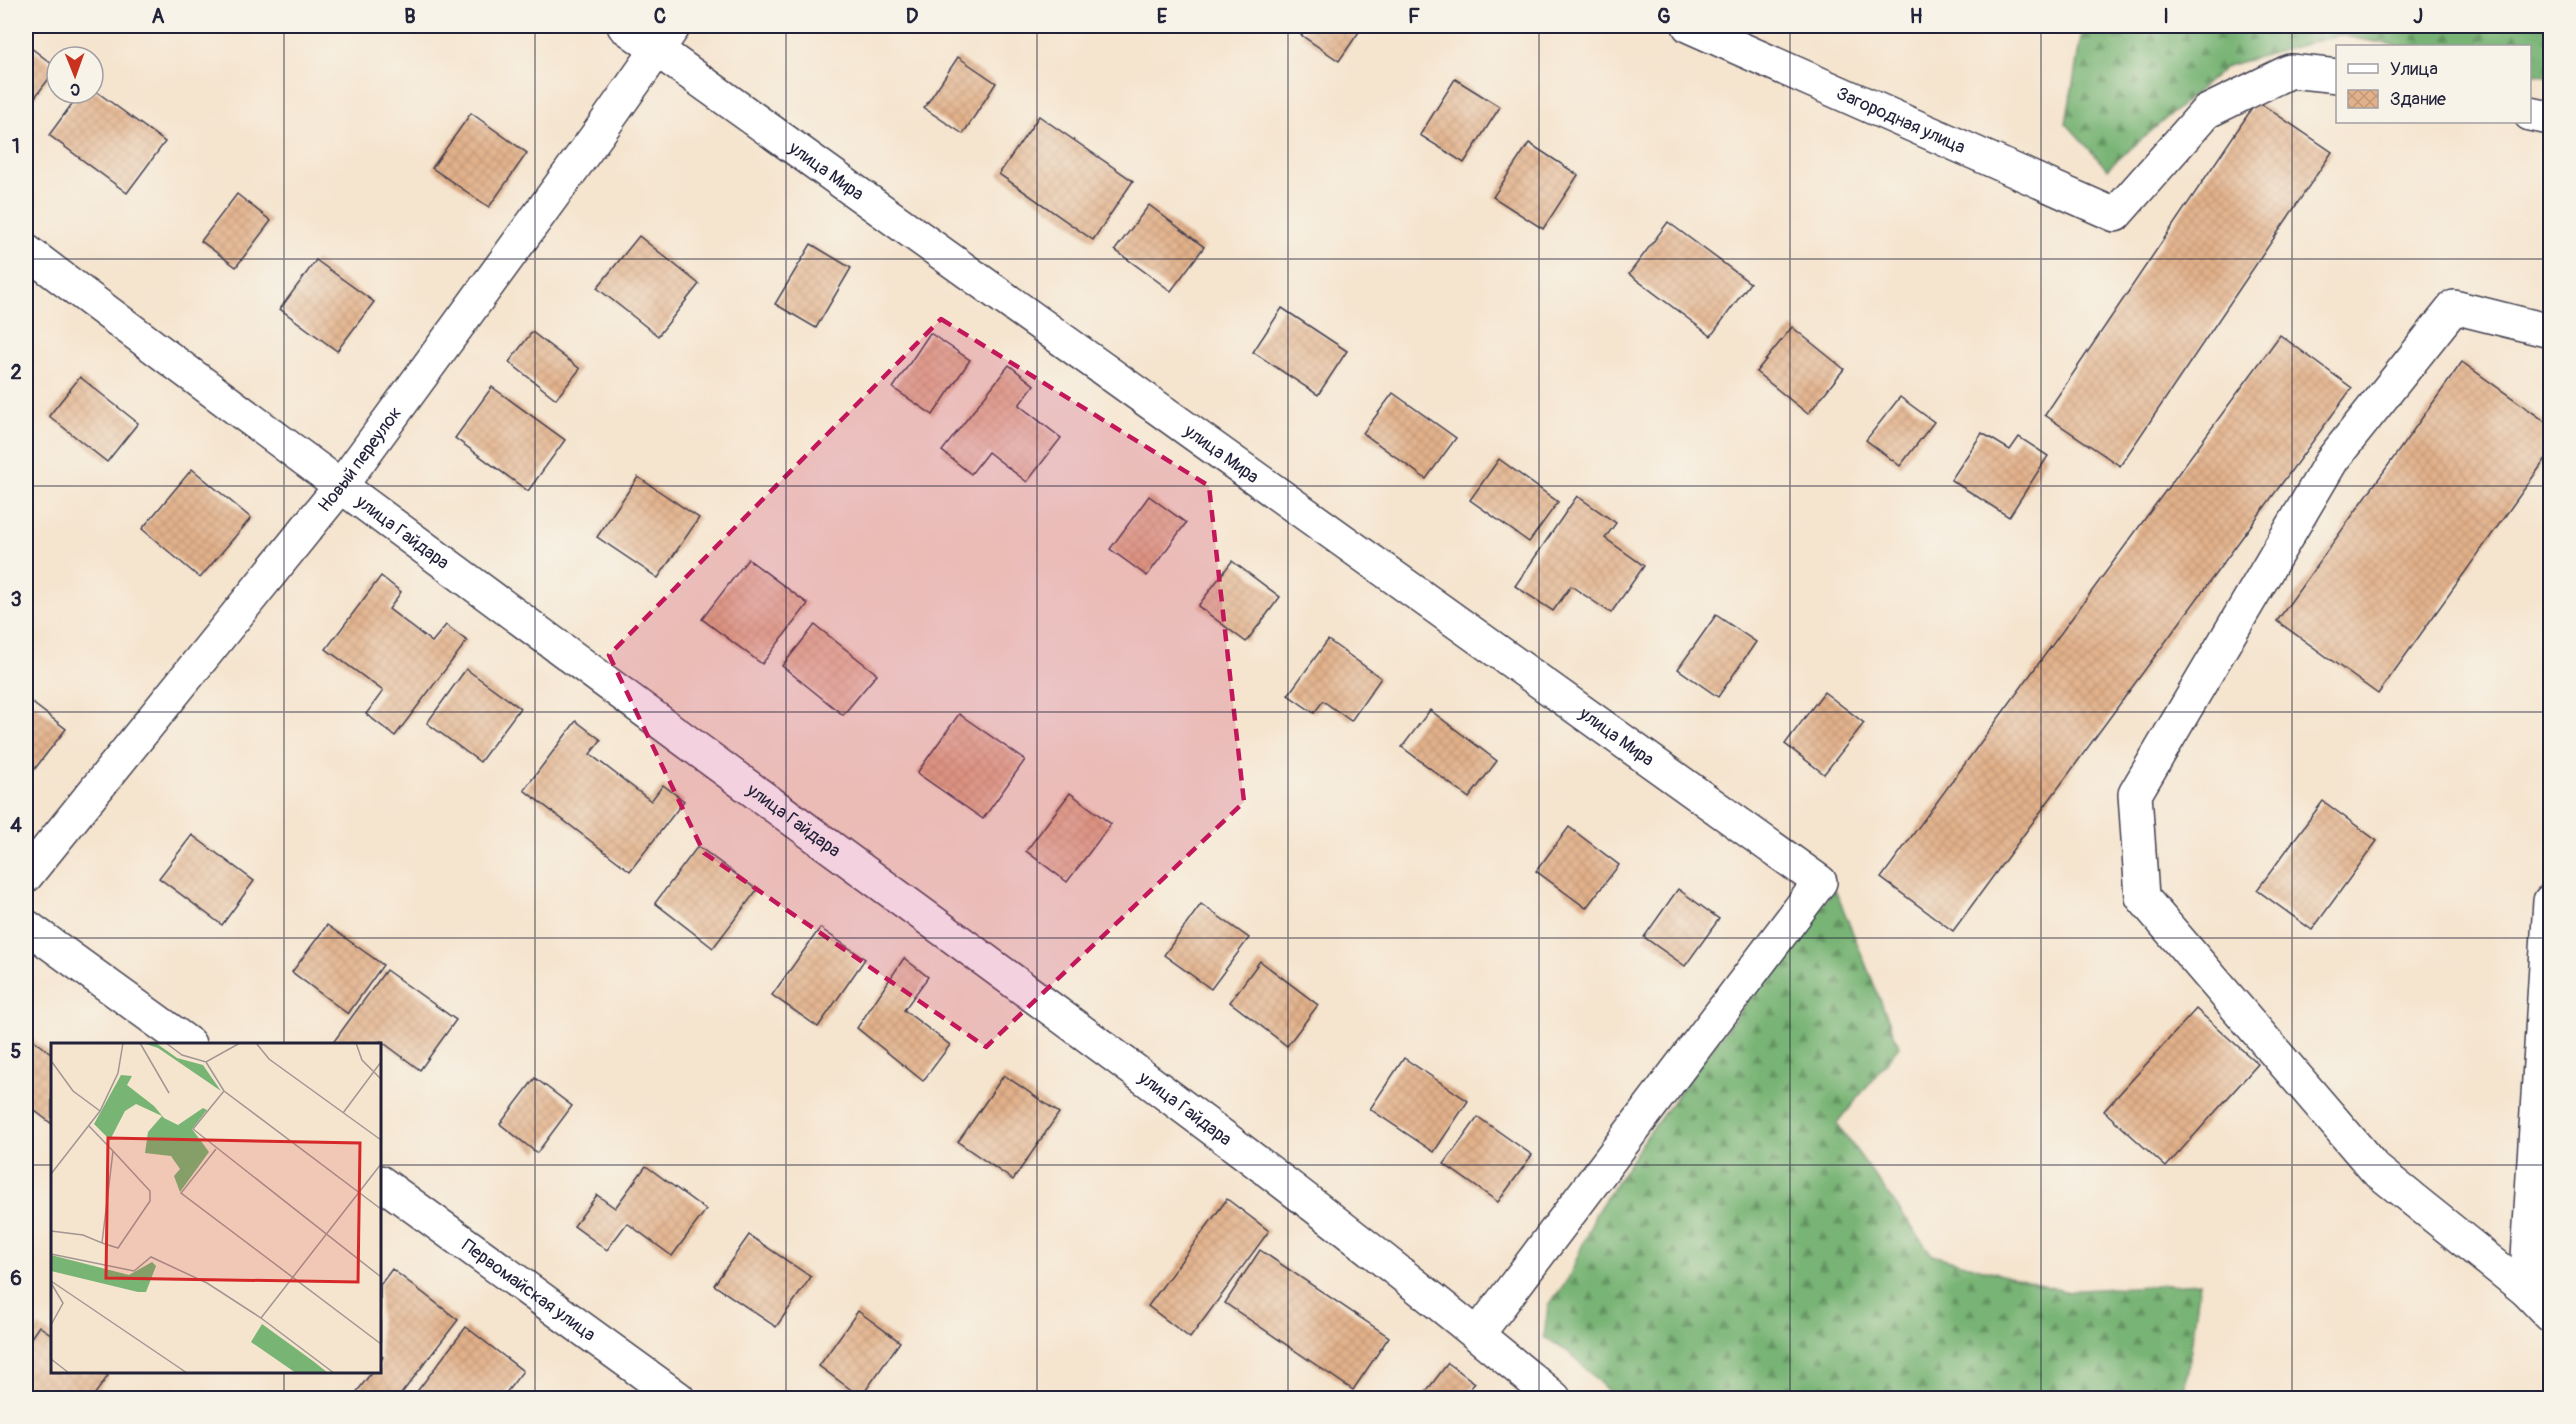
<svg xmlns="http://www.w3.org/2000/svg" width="2576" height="1424" font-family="Pangolin,sans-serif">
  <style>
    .forest { fill: url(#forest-firs); stroke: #4d6b58; stroke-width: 1.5 }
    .building { fill: url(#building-cross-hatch) }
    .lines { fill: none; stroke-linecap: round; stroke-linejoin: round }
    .minor-casing { stroke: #423f51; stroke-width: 36 }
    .minor { stroke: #fff; stroke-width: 33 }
    .marked { fill: #c2185b; fill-opacity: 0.2; stroke: #c2185b; stroke-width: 4.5; stroke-dasharray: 12 8; stroke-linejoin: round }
    .grid { fill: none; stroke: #22223b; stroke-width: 1.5; stroke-opacity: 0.55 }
    .labels { text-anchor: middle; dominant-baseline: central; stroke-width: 4.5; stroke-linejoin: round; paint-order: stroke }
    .street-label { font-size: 18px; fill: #22223b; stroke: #f7f3e8 }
    .inset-road { fill: none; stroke: #a19693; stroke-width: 1.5 }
    .view { fill: #d62828; fill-opacity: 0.15; stroke: #d62828; stroke-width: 3 }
    .inset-edge { fill: none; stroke: #22223b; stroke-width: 3 }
    .neatline { fill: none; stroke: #22223b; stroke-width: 2 }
    .grid-label { font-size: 20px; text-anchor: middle; font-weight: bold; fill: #22223b }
  </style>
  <defs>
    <pattern id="forest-firs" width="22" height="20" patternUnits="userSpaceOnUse" patternTransform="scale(1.5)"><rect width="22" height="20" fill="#78b474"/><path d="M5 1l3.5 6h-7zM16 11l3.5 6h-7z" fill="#629260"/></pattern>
    <pattern id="building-cross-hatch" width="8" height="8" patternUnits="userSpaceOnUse" patternTransform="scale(1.5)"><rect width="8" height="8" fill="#e2b18a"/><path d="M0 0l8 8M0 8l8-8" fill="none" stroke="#c29878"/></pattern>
  </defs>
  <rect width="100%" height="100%" fill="#f7f3e8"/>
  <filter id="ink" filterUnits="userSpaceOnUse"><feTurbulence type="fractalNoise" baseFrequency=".0167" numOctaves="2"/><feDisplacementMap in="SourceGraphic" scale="12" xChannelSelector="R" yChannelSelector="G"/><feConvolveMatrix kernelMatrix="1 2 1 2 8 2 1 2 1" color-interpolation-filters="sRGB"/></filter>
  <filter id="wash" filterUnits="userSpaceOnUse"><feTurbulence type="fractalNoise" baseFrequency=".008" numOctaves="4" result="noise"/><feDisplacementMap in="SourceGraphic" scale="24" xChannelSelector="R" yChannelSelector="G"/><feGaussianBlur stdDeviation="1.35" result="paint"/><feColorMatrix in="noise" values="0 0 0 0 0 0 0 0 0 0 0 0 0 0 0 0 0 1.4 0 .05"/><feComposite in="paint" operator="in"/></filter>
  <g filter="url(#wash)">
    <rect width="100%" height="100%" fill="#f5e4ce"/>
    <g class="forest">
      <polygon points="2083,26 2550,26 2550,77 2530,73 2530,46 2398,46 2338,35 2227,66 2107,169 2066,123"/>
      <polygon points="1835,889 1899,1046 1837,1124 1932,1255 2064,1291 2200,1283 2184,1398 1619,1398 1609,1392 1570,1353 1544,1337 1548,1306 1568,1279 1596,1213 1647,1136 1784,952"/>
    </g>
    <g id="blocks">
      <g class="building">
        <polygon points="1308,26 1363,26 1339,61 1301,35"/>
        <polygon points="26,44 57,68 26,109"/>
        <polygon points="958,57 996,83 963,134 924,108"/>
        <polygon points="1455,79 1500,107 1464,163 1420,135"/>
        <polygon points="93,89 165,142 127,193 49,135 80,93 93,93"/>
        <polygon points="2257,101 2332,152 2120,466 2045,415"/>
        <polygon points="471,113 527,153 489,207 432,168"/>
        <polygon points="1039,116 1133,181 1093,240 999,174"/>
        <polygon points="1529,143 1578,175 1543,229 1493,197"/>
        <polygon points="237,194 271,221 236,267 201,241"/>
        <polygon points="1149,205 1204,247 1171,291 1115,250"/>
        <polygon points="1668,222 1750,283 1711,336 1629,274"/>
        <polygon points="639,236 699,284 658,336 597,288"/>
        <polygon points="811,244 851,268 816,328 775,304"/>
        <polygon points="316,260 374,302 337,351 280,309"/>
        <polygon points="1282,308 1347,351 1318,395 1253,352"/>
        <polygon points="1792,327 1844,369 1808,414 1756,372"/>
        <polygon points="532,332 580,369 556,399 509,362"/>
        <polygon points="930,333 970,360 933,415 893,388"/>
        <polygon points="2280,335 2352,388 1953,931 1881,878"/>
        <polygon points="2462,362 2550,425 2550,453 2378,694 2277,621"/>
        <polygon points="1009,365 1034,385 1019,405 1061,438 1027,482 988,452 971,474 942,451"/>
        <polygon points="80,377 138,423 107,462 49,416"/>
        <polygon points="492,387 565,440 528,491 455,438"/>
        <polygon points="1393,393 1456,438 1426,479 1363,433"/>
        <polygon points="1900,397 1934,422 1900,466 1866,440"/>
        <polygon points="1982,433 2010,450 2019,437 2048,456 2009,517 1951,480"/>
        <polygon points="1499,459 1558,502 1529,542 1470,500"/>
        <polygon points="192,469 251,518 200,578 142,529"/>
        <polygon points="638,477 699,518 658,578 597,537"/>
        <polygon points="1149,496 1186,523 1147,576 1110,549"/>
        <polygon points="1577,496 1616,523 1605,538 1644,566 1611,613 1571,586 1553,611 1515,586"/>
        <polygon points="748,559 808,604 762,664 702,619"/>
        <polygon points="1232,561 1280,597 1246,642 1198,606"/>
        <polygon points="381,576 401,592 389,609 432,642 446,625 467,641 395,736 366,714 383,691 326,649"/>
        <polygon points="1716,615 1756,642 1718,697 1678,669"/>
        <polygon points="815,625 877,674 843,715 782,666"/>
        <polygon points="1328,640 1381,678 1351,721 1323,701 1314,713 1288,695"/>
        <polygon points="466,669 520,708 480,762 427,723"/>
        <polygon points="1824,692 1864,723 1824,774 1785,744"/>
        <polygon points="26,698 66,729 26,780"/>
        <polygon points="1430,710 1497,761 1469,798 1402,747"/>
        <polygon points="959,714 1025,760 983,819 917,773"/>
        <polygon points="576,721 601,740 590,754 651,801 663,785 684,801 630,871 524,790"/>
        <polygon points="1070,793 1111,824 1067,882 1026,851"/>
        <polygon points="2323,801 2377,841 2312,930 2257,890"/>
        <polygon points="1569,827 1619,865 1586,908 1536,871"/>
        <polygon points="192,835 254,881 222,925 159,878"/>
        <polygon points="698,846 757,890 713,948 655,903"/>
        <polygon points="1678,889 1719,919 1685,966 1644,937"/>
        <polygon points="1201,904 1249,938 1211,989 1164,955"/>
        <polygon points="327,925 383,965 348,1014 292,972"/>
        <polygon points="820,928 865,959 818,1027 772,995"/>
        <polygon points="904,958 928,977 904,1010 950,1045 923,1081 857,1028"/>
        <polygon points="1260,961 1318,1005 1287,1046 1230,1002"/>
        <polygon points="386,970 456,1020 420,1070 381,1041 379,1044 332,1044"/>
        <polygon points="2196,1009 2258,1064 2166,1167 2104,1111"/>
        <polygon points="26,1034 52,1054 52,1124 26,1104"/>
        <polygon points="1404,1058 1468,1101 1434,1152 1370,1109"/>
        <polygon points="1004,1075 1059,1113 1013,1180 958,1142"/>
        <polygon points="535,1078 572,1106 537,1153 500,1124"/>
        <polygon points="1478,1117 1532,1155 1498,1202 1444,1164"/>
        <polygon points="646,1166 706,1210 672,1256 627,1223 607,1250 574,1226 597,1195 615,1208"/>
        <polygon points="1227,1199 1269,1231 1190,1338 1148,1306"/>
        <polygon points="749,1235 811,1277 776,1327 714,1285"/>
        <polygon points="1260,1250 1389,1337 1353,1390 1225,1303"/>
        <polygon points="392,1269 458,1320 398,1398 352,1398 372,1372 380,1372 380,1362 383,1357 380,1355 380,1285"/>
        <polygon points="858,1311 900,1342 861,1397 819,1366"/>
        <polygon points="39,1326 52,1335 52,1372 102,1372 108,1376 92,1398 40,1398 26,1388 26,1345"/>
        <polygon points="466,1327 523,1371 502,1398 412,1398"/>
        <polygon points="1448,1363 1475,1383 1463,1398 1421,1398"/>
      </g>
    </g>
  </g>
  <g filter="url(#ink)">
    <use href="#blocks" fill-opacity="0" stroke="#423f51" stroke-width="1.5"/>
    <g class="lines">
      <defs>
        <g id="minor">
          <path id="s1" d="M624 26 1820 882 1478 1334"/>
          <path id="s2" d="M1689 26 2115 215 2206 112 2290 71 2338 76"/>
          <polyline points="2530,114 2550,118"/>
          <path id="s3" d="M26 251C297 455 570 656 844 857 1084 1033 1326 1207 1554 1398"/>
          <path id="s4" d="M26 876 340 487 598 134 674 26"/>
          <polyline points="2550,901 2526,1290 2550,1315"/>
          <polyline points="26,926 189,1044"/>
          <path id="s5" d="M380 1182 678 1398"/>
          <polyline points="2526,1290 2375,1169 2142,897 2135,794 2332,460 2454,307 2550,331"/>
        </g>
      </defs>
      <use href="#minor" class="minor-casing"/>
      <use href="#minor" class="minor"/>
    </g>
  </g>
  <path class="marked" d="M941 319 1209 486 1244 802 986 1047 704 853 609 655Z"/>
  <path class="grid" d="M284 26V1044M535 26V1398M786 26V1398M1037 26V1398M1288 26V1398M1539 26V1398M1790 26V1398M2041 26V1398M2292 26V1398M26 259H2550M26 486H2550M26 712H2550M26 938H2550M26 1165H52M380 1165H2550M284 1372V1398"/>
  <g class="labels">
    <g class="street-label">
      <text stroke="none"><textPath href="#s2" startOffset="232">Загородная улица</textPath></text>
      <text stroke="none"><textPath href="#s1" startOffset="249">улица Мира</textPath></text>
      <text stroke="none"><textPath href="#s1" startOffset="735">улица Мира</textPath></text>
      <text stroke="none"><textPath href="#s4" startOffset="534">Новый переулок</textPath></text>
      <text stroke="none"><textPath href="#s3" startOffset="470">улица Гайдара</textPath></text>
      <text stroke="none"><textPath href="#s1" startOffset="1221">улица Мира</textPath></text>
      <text stroke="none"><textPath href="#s3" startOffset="956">улица Гайдара</textPath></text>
      <text stroke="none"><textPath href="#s3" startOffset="1442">улица Гайдара</textPath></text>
      <text stroke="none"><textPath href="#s5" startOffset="184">Первомайская улица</textPath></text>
    </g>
  </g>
  <g transform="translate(51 1043)">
    <rect width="330" height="330" fill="#f5e4ce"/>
    <path d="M92 0H105L126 15 152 22 170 48 107 5ZM70 32 81 33 76 42 103 63 113 75 127 82 152 65 156 67 141 86 158 109 129 149 123 133 129 126 120 113 94 110 97 89 111 73 85 61 74 68 59 97 43 81ZM0 212 78 232 101 219 105 223 95 249H87L0 228ZM211 281 262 318 277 330H245L200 299Z" fill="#78b474"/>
    <path class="inset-road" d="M89 0 118 50M115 0 131 12 155 19 189 0M205 0 218 16 330 97M305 0 311 17 330 36M1 19 22 48 49 68M155 19 173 48 330 166M173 48 142 86 330 234M292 70 330 19M165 106 130 150 330 301M0 131 49 68 67 30 72 0M0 188 32 192 51 200 62 108 38 83M51 200 67 205 99 158V148L62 108M0 211 83 228 100 214 156 240 210 275 283 330M0 238 136 330M0 240 12 260 0 282M210 275 330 121M0 316 18 330"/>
    <path class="view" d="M57 95 309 100 307 239 55 235Z"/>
    <rect width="330" height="330" class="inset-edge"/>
  </g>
  <rect width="2576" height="1424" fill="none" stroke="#f7f3e8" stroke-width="66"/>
  <rect x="2336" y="45" width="195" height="78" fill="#f7f3e8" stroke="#a29fa3" stroke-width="1.5"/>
  <rect x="2348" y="64" width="30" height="9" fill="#ffffff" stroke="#a29fa3" stroke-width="1.5"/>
  <text x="2390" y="75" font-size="18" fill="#22223b">Улица</text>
  <rect x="2348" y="90" width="30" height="18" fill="url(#building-cross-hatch)" stroke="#a29fa3" stroke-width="1.5"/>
  <text x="2390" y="105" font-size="18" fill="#22223b">Здание</text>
  <g transform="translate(75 75) rotate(179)"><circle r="28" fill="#f7f3e8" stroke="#a29fa3" stroke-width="1.5"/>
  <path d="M0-4.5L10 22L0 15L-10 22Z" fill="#c8321e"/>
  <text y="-9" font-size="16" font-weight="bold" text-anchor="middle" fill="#22223b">С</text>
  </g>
  <rect x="33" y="33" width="2510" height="1358" class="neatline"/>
  <g class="grid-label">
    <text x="158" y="23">A</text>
    <text x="410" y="23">B</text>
    <text x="660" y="23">C</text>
    <text x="912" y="23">D</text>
    <text x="1162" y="23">E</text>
    <text x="1414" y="23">F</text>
    <text x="1664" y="23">G</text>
    <text x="1916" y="23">H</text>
    <text x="2166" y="23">I</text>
    <text x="2418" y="23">J</text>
    <text x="16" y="153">1</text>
    <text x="16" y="379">2</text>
    <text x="16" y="606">3</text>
    <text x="16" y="832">4</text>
    <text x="16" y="1058">5</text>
    <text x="16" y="1285">6</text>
  </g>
</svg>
